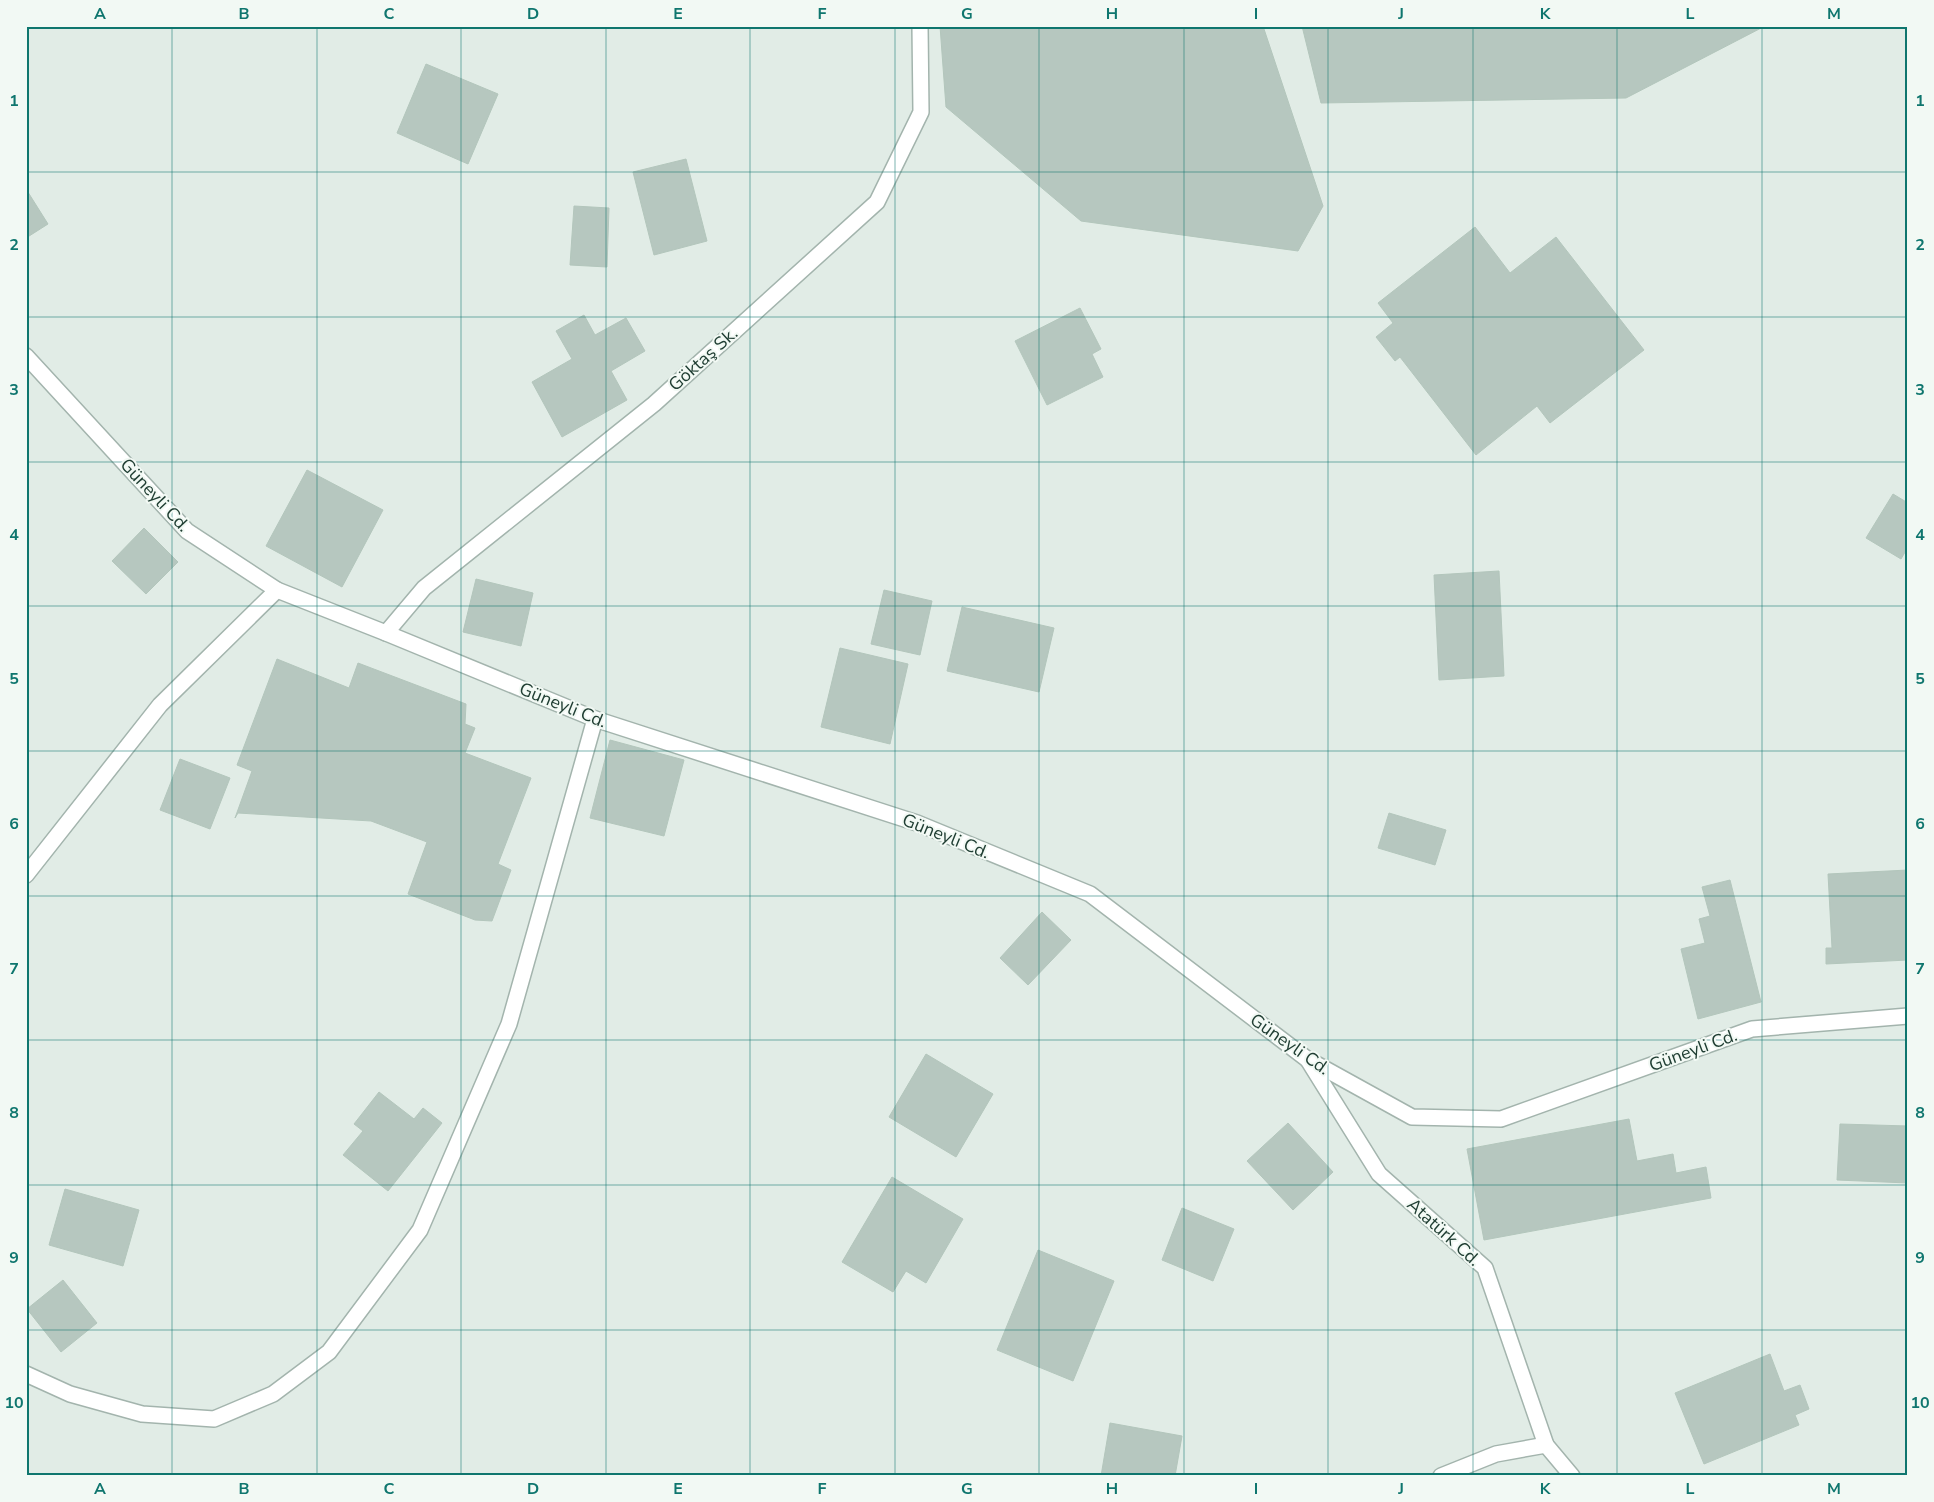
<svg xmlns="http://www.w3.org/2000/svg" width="1934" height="1502" font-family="'Nunito Sans',sans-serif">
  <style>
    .building { fill: #b6c7bf; stroke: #b3c6bc }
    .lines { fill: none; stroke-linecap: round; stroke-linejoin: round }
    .street-casing { stroke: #a3b4ad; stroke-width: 18 }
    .street { stroke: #fff; stroke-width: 15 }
    .grid { fill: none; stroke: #0f766e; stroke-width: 1; stroke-opacity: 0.55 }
    .labels { text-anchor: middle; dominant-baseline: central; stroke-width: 4; stroke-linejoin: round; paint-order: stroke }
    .street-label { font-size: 18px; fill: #203e33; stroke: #f2f9f4 }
    .neatline { fill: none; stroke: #0f766e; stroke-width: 2 }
    .grid-label { font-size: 16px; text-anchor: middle; font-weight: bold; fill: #0f766e }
  </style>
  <rect width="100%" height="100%" fill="#e1ece6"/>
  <g class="building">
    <polygon points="940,26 1263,26 1323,206 1298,251 1081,221 946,107"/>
    <polygon points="1302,26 1765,26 1626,98 1321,103"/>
    <polygon points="426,64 498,94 468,164 397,133"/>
    <polygon points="686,159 707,241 654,255 633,172"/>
    <polygon points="26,189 48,224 26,238"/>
    <polygon points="574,206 609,208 607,267 570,265"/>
    <polygon points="1475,227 1510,273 1556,237 1644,350 1550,423 1537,406 1476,455 1400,357 1395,361 1376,337 1393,323 1378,303"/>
    <polygon points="1080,308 1101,349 1092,354 1103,377 1047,405 1015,341"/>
    <polygon points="584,315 595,335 626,318 645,351 611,371 627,400 562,437 532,382 572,359 556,331"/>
    <polygon points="307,470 383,510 342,587 266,546"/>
    <polygon points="1893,494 1908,503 1908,547 1901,559 1866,538"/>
    <polygon points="144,528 178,562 146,594 112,561"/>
    <polygon points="1499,571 1504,676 1439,680 1434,575"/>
    <polygon points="476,579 533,593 521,646 463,632"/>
    <polygon points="884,590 932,601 920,655 871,644"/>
    <polygon points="962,607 1054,628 1039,692 947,671"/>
    <polygon points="840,648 908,664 890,744 821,727"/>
    <polygon points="277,659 349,688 358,663 466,704 465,724 475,728 465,753 531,778 498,864 511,870 492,921 475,920 408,894 427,842 371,821 238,813 235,818 252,771 237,765"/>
    <polygon points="610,740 684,760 664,836 590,818"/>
    <polygon points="180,759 230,778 210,829 160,810"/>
    <polygon points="1389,813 1446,830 1435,865 1378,848"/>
    <polygon points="1908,870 1908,960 1826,964 1826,948 1832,948 1828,874"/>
    <polygon points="1730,880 1761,1002 1698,1019 1681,949 1705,943 1699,919 1710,916 1702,887"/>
    <polygon points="1042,912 1071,940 1028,985 1000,958"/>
    <polygon points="926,1054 993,1094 956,1157 889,1117"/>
    <polygon points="379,1092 414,1119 423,1108 442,1123 388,1191 343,1155 363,1131 354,1124"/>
    <polygon points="1629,1119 1637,1161 1673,1154 1676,1173 1706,1167 1711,1198 1484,1240 1467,1149"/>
    <polygon points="1288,1123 1333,1172 1293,1210 1247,1161"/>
    <polygon points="1840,1124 1908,1126 1908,1183 1837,1180"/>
    <polygon points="892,1177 963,1219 926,1283 906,1271 893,1292 842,1262"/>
    <polygon points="65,1189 139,1210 123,1266 49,1245"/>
    <polygon points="1182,1208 1234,1229 1213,1281 1162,1260"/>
    <polygon points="1038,1250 1114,1281 1073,1381 997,1350"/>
    <polygon points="63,1280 97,1323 61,1352 27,1309"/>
    <polygon points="1770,1354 1784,1391 1800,1385 1809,1409 1795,1415 1799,1425 1704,1464 1675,1393"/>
    <polygon points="1110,1423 1182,1436 1175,1476 1101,1476"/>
  </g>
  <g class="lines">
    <defs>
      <g id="street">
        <polyline points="26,356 187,531 277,590 386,633 595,719 917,823 1090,894 1307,1059 1412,1117 1501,1119 1752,1029 1908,1016"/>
        <polyline points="386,633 424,588 654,404 877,202 921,112 920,26"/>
        <polyline points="26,875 160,705 277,590"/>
        <polyline points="1308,1060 1379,1174 1485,1268 1546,1445 1572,1476"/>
        <polyline points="26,1374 70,1394 142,1414 214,1419 273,1394 329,1352 420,1230 509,1024 595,719"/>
        <polyline points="1441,1476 1496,1454 1546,1445"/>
      </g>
    </defs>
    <use href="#street" class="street-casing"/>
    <use href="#street" class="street"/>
  </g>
  <path class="grid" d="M172 26V1476M317 26V1476M461 26V1476M606 26V1476M750 26V1476M895 26V1476M1039 26V1476M1184 26V1476M1328 26V1476M1473 26V1476M1617 26V1476M1762 26V1476M26 172H1908M26 317H1908M26 462H1908M26 606H1908M26 751H1908M26 896H1908M26 1040H1908M26 1185H1908M26 1330H1908"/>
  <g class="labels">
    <g class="street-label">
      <text transform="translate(703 359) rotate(-42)">Göktaş Sk.</text>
      <text transform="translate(155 495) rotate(47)">Güneyli Cd.</text>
      <text transform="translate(563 705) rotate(22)">Güneyli Cd.</text>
      <text transform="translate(946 836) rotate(22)">Güneyli Cd.</text>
      <text transform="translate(1290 1044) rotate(35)">Güneyli Cd.</text>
      <text transform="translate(1693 1050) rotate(-20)">Güneyli Cd.</text>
      <text transform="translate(1444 1232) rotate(42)">Atatürk Cd.</text>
    </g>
  </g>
  <rect width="1934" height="1502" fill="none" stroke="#f2f9f4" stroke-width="55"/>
  <rect x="28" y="28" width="1878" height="1446" class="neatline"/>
  <g class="grid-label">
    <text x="100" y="19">A</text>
    <text x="244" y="19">B</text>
    <text x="389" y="19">C</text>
    <text x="533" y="19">D</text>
    <text x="678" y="19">E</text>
    <text x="822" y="19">F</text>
    <text x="967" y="19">G</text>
    <text x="1112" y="19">H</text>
    <text x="1256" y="19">I</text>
    <text x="1401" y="19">J</text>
    <text x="1545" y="19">K</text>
    <text x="1690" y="19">L</text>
    <text x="1834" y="19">M</text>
    <text x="14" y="106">1</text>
    <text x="1920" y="106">1</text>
    <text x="14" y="250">2</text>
    <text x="1920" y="250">2</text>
    <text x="14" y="395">3</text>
    <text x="1920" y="395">3</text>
    <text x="14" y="540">4</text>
    <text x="1920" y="540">4</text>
    <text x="14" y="684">5</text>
    <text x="1920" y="684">5</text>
    <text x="14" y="829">6</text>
    <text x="1920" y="829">6</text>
    <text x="14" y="974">7</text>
    <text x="1920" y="974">7</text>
    <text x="14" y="1118">8</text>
    <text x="1920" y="1118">8</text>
    <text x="14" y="1263">9</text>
    <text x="1920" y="1263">9</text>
    <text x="14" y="1408">10</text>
    <text x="1920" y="1408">10</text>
    <text x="100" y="1494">A</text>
    <text x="244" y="1494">B</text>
    <text x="389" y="1494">C</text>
    <text x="533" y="1494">D</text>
    <text x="678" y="1494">E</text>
    <text x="822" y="1494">F</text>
    <text x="967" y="1494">G</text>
    <text x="1112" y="1494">H</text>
    <text x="1256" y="1494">I</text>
    <text x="1401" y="1494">J</text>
    <text x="1545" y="1494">K</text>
    <text x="1690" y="1494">L</text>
    <text x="1834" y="1494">M</text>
  </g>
</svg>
